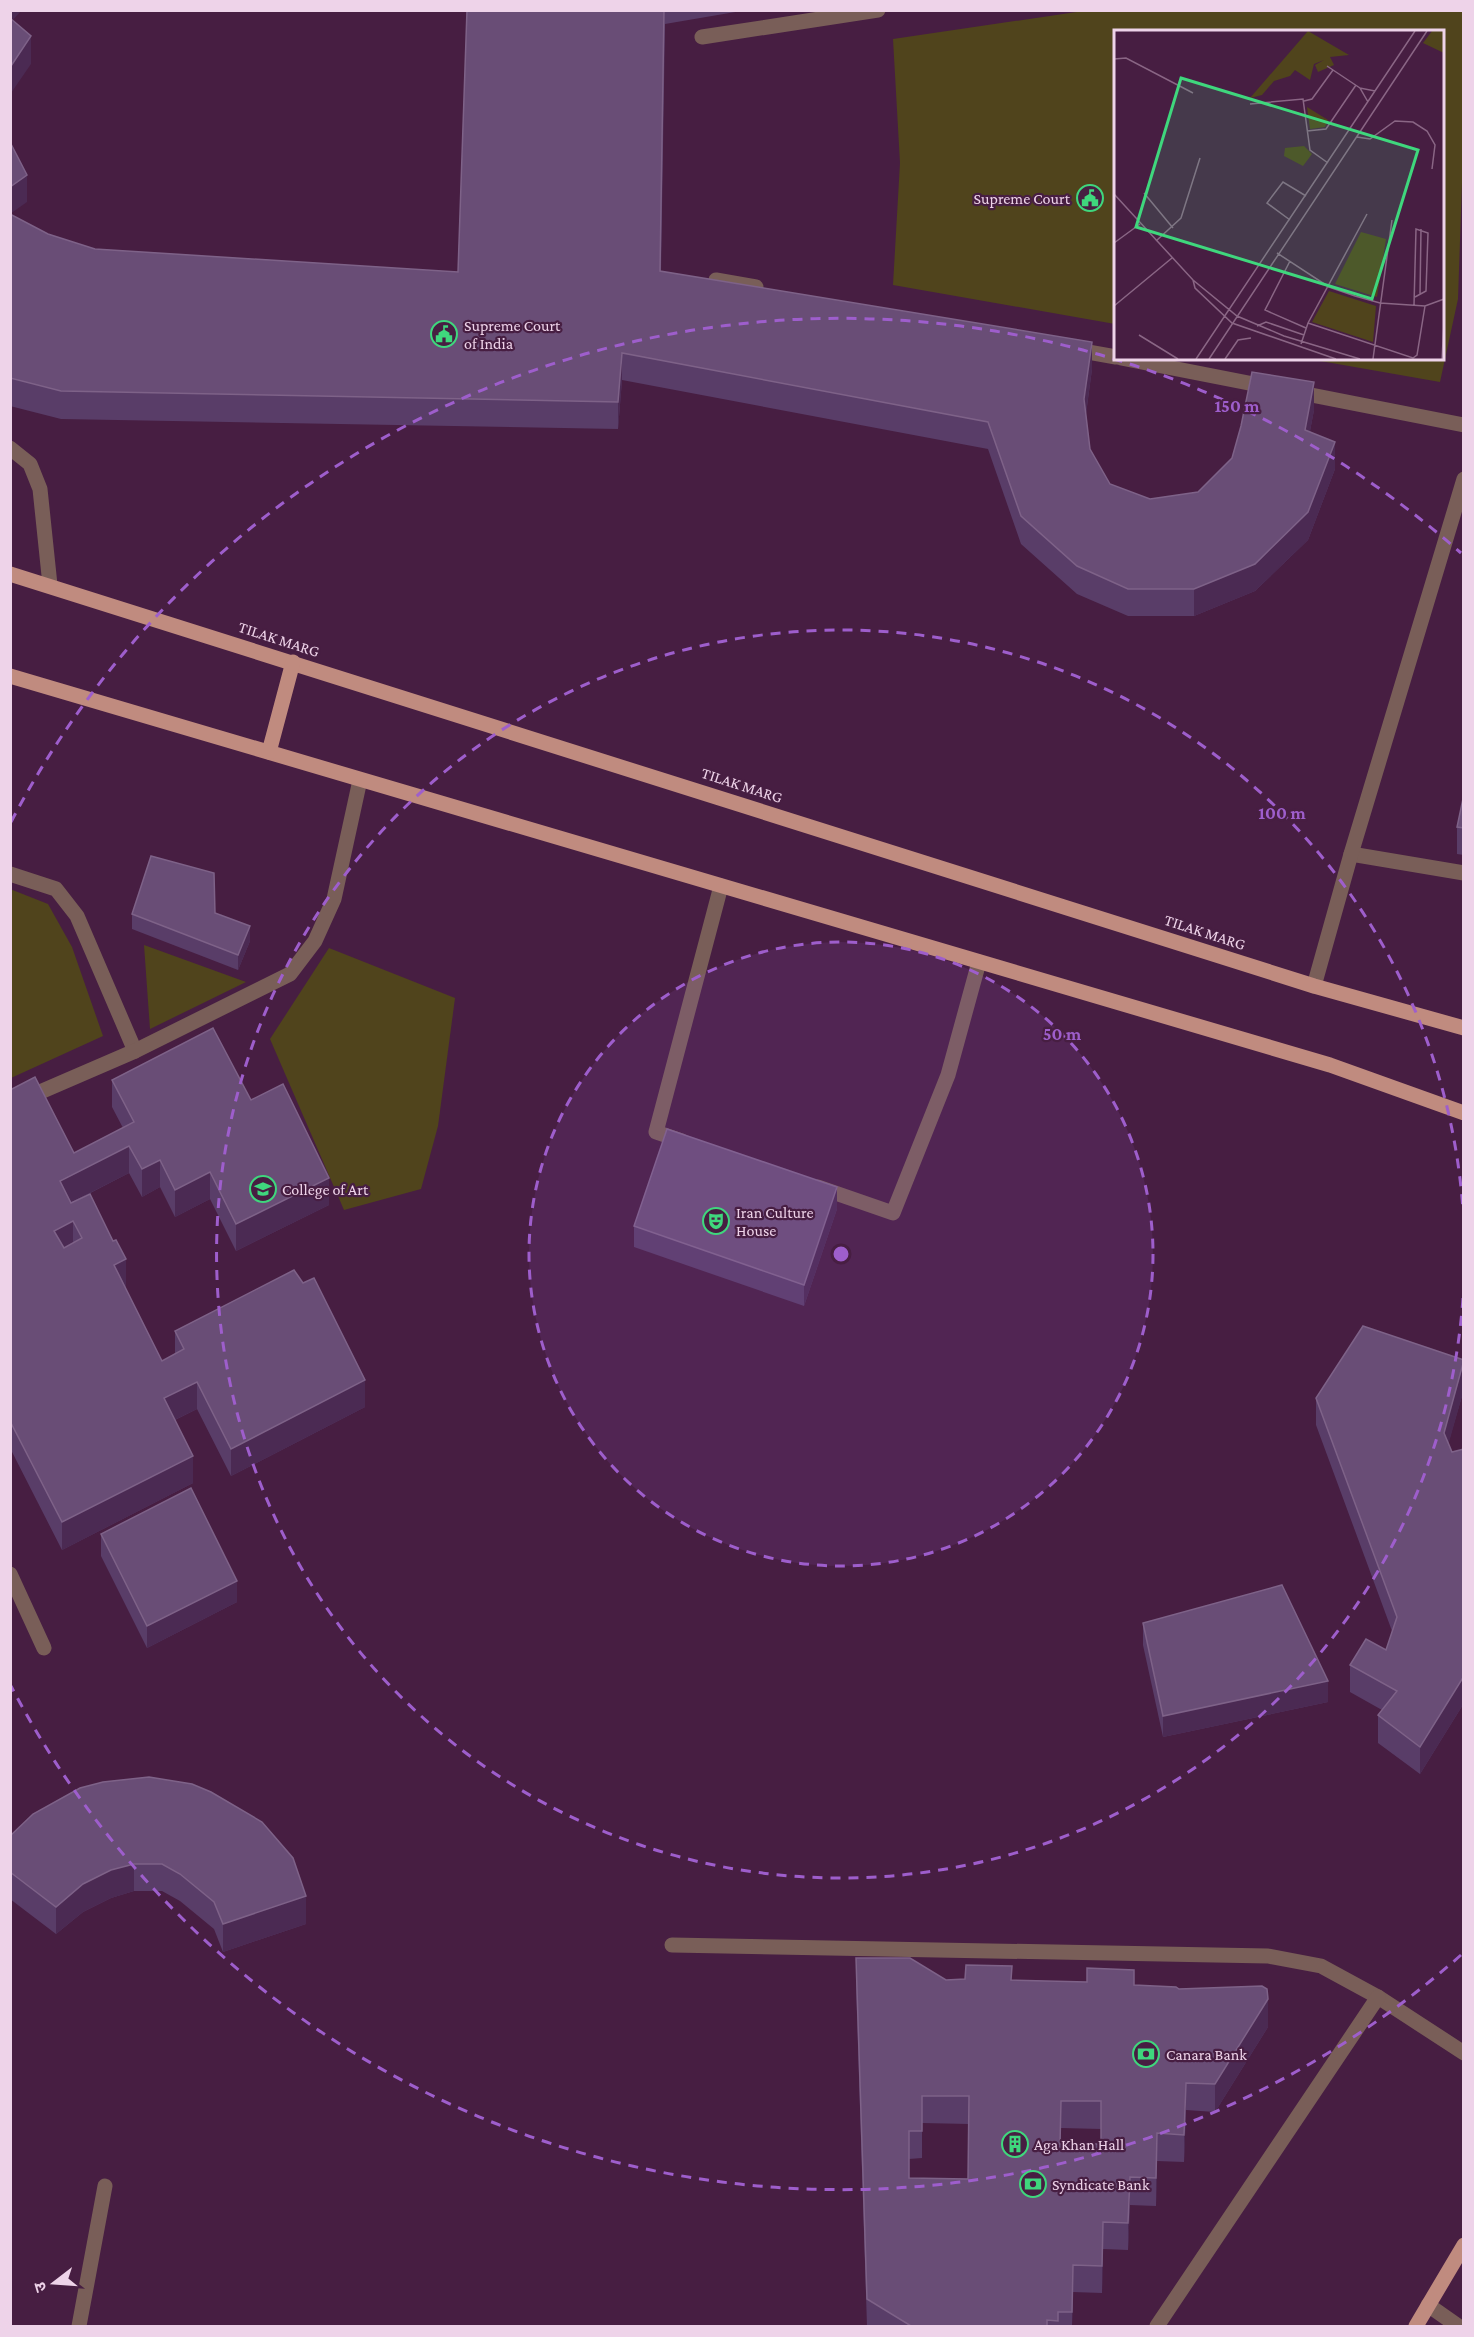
<svg xmlns="http://www.w3.org/2000/svg" width="1474" height="2337" font-family="'Crimson Pro','Noto Sans Devanagari',serif">
  <style>
    .green { fill: #50441c }
    .lines { fill: none; stroke-linecap: round; stroke-linejoin: round }
    .minor { stroke: #795e58; stroke-width: 15 }
    .major { stroke: #c08b7f; stroke-width: 15 }
    .wall { fill: #593d68; fill-rule: evenodd }
    .shaded-wall { fill: #4b2a53 }
    .building { fill: #694d76; stroke: #7e6288; stroke-width: 1.5; fill-rule: evenodd }
    .ring { fill: none; stroke: #9e5ecc; stroke-width: 3; stroke-dasharray: 10 8 }
    .labels { text-anchor: middle; dominant-baseline: central; stroke-width: 4.5; stroke-linejoin: round; paint-order: stroke }
    .poi-label { font-size: 16px; fill: #eed3e9; stroke: #471e42; text-anchor: start }
    .street-label { font-size: 16px; fill: #eed3e9; stroke: #471e42 }
    .inset-road { fill: none; stroke: #8a6685; stroke-width: 1.5 }
    .view { fill: #3fd77d; fill-opacity: 0.15; stroke: #3fd77d; stroke-width: 3 }
    .inset-edge { fill: none; stroke: #eed3e9; stroke-width: 3 }
    .centre { fill: #9e5ecc; stroke: #471e42; stroke-width: 3 }
    .ring-label { font-size: 18px; text-anchor: middle; font-weight: bold; fill: #9e5ecc; stroke: #471e42; stroke-width: 4.5; stroke-linejoin: round; paint-order: stroke }
  </style>
  <rect width="100%" height="100%" fill="#471e42"/>
  <g class="green">
    <polygon points="1090,10 1463,11 1463,154 1458,299 1440,382 1309,359 1442,358 1442,32 1116,32 1115,324 893,285 900,163 893,39"/>
    <polygon points="10,889 48,904 72,947 103,1036 11,1078"/>
    <polygon points="144,945 246,982 150,1029"/>
    <polygon points="329,948 455,998 438,1126 421,1189 344,1210 270,1039"/>
  </g>
  <g class="lines">
    <g class="minor">
      <polyline points="702,37 878,10"/>
      <polyline points="716,280 756,287"/>
      <polyline points="1071,349 1116,357"/>
      <polyline points="1121,358 1269,387"/>
      <polyline points="1296,392 1464,425"/>
      <polyline points="10,448 30,464 40,489 50,585"/>
      <polyline points="1351,854 1464,873"/>
      <polyline points="10,874 56,889 77,916 135,1051"/>
      <polyline points="1314,986 1351,854 1464,479"/>
      <polyline points="10,1105 135,1051 290,974 315,941 334,899 360,780"/>
      <polyline points="682,1141 656,1132 721,886"/>
      <polyline points="818,1187 893,1213 948,1075 979,962"/>
      <polyline points="10,1574 44,1648"/>
      <polyline points="672,1945 1268,1956 1321,1966 1378,1997 1464,2053"/>
      <polyline points="1428,2305 1458,2326"/>
      <polyline points="79,2326 105,2186"/>
      <polyline points="1157,2326 1378,1997"/>
    </g>
    <g class="major">
      <polyline points="10,574 1314,986 1464,1028"/>
      <polyline points="10,676 1330,1065 1464,1113"/>
      <polyline points="269,752 293,662"/>
      <polyline points="1416,2326 1464,2245"/>
    </g>
  </g>
  <g class="wall">
    <polygon points="467,10 747,10 665,24 661,271 1092,369 1086,414 1090,449 1110,484 1150,499 1198,492 1314,410 1310,431 1335,469 1308,540 1255,591 1194,616 1128,616 1077,594 1021,544 988,449 622,380 618,429 61,419 10,406 10,214 48,234 95,249 458,272"/>
    <polygon points="1464,794 1464,855 1457,854 1457,827"/>
    <polygon points="215,913 250,941 238,970 132,929 132,914"/>
    <polygon points="112,1080 251,1100 329,1205 236,1251 210,1199 175,1217 160,1187 142,1197 129,1173 71,1203 126,1287 125,1287 162,1361 175,1354 175,1331 365,1407 231,1476 197,1409 175,1420 193,1483 62,1550 10,1448 10,1090 74,1153 123,1128 112,1107"/>
    <polygon points="837,1209 804,1306 634,1247 634,1226"/>
    <polygon points="1464,1360 1464,1389 1448,1444 1452,1452 1464,1449 1464,1703 1420,1774 1378,1743 1378,1715 1382,1710 1350,1692 1350,1665 1386,1650 1392,1631 1316,1425 1316,1398"/>
    <polygon points="101,1534 237,1602 147,1648 101,1556"/>
    <polygon points="1143,1623 1328,1702 1163,1737 1143,1645"/>
    <polygon points="80,1788 306,1924 223,1952 214,1929 180,1901 162,1891 134,1891 111,1898 83,1912 56,1934 10,1899 10,1836"/>
    <path d="M856 1958 946 1980 965 1979 1012 1980 1134 1985 1179 1989 1268 2027 1215 2112 1186 2110 1184 2162 1157 2161 1156 2206 1130 2205 1128 2250 1103 2249 1102 2293 1073 2292 1072 2326H867L856 1985ZM922 2123 969 2124 968 2179 909 2178V2159L922 2158ZM1061 2128 1101 2129V2144H1060Z"/>
  </g>
  <g class="shaded-wall">
    <polygon points="10,10 22,10 10,23"/>
    <polygon points="31,36 31,64 11,93 10,96 11,66"/>
    <polygon points="27,175 27,202 10,214 10,187"/>
    <polygon points="1092,342 1092,369 1084,427 1084,399"/>
    <polygon points="622,353 622,380 618,429 618,402"/>
    <polygon points="1314,382 1314,410 1305,457 1305,430"/>
    <polygon points="1335,442 1335,469 1308,540 1255,591 1194,616 1194,589"/>
    <polygon points="250,926 250,941 238,970 238,955"/>
    <polygon points="129,1146 129,1173 60,1208 60,1181"/>
    <polygon points="160,1160 160,1187 142,1197 142,1169"/>
    <polygon points="210,1172 210,1199 175,1217 175,1190"/>
    <polygon points="329,1178 329,1205 236,1251 236,1224"/>
    <polygon points="837,1187 837,1209 804,1306 804,1285"/>
    <polygon points="73,1221 73,1248 54,1258 54,1231"/>
    <polygon points="126,1259 126,1287 114,1293 114,1265"/>
    <polygon points="1464,1362 1464,1389 1444,1460 1444,1433"/>
    <polygon points="365,1380 365,1407 231,1476 231,1449"/>
    <polygon points="197,1382 197,1409 164,1425 164,1398"/>
    <polygon points="193,1456 193,1483 62,1550 62,1522"/>
    <polygon points="237,1581 237,1602 147,1648 147,1626"/>
    <polygon points="1464,1676 1464,1703 1420,1774 1420,1747"/>
    <polygon points="1328,1681 1328,1702 1163,1737 1163,1716"/>
    <polygon points="134,1864 134,1891 111,1898 83,1912 56,1934 56,1907 83,1884 111,1870"/>
    <polygon points="306,1896 306,1924 223,1952 223,1924"/>
    <polygon points="1268,1999 1268,2027 1215,2112 1215,2084"/>
    <polygon points="1186,2083 1186,2110 1184,2162 1184,2135"/>
    <polygon points="1157,2133 1157,2161 1156,2206 1156,2178"/>
    <polygon points="1130,2177 1130,2205 1128,2250 1128,2223"/>
    <polygon points="1103,2222 1103,2249 1102,2293 1102,2266"/>
    <polygon points="1073,2265 1073,2292 1072,2326 1072,2312"/>
  </g>
  <g class="building">
    <polygon points="467,10 664,10 660,271 1092,342 1084,399 1090,449 1110,484 1150,499 1198,492 1232,458 1241,426 1252,372 1314,382 1305,430 1335,442 1308,512 1255,564 1194,589 1128,589 1077,566 1021,516 988,422 622,353 618,402 61,391 10,378 10,214 48,234 95,249 458,272"/>
    <polygon points="10,18 31,36 11,66 10,68"/>
    <polygon points="10,142 27,175 10,187"/>
    <polygon points="1464,794 1464,828 1457,827"/>
    <polygon points="151,856 214,873 215,913 250,926 238,955 132,914"/>
    <path d="M213 1028 251 1100 283 1084 329 1178 236 1224 210 1172 175 1190 160 1160 142 1169 129 1146 60 1181 71 1203 90 1194 113 1241 116 1240 126 1259 114 1265 162 1361 184 1349 175 1331 294 1270 303 1283 314 1278 365 1380 231 1449 197 1382 164 1398 193 1456 62 1522 10 1421V1090L35 1077 74 1153 134 1122 112 1080ZM73 1221 82 1238 64 1248 54 1231Z"/>
    <polygon points="667,1129 837,1187 804,1285 634,1226"/>
    <polygon points="1363,1326 1464,1360 1444,1433 1452,1452 1464,1449 1464,1676 1420,1747 1378,1715 1397,1691 1350,1665 1366,1639 1386,1650 1397,1617 1316,1398"/>
    <polygon points="191,1488 237,1581 147,1626 101,1534"/>
    <polygon points="1282,1585 1328,1681 1163,1716 1143,1623"/>
    <polygon points="149,1777 192,1784 211,1792 262,1822 293,1858 306,1896 223,1924 214,1902 180,1874 162,1864 134,1864 111,1870 83,1884 56,1907 10,1872 10,1836 33,1814 80,1788 103,1782"/>
    <path d="M856 1958H910L946 1980 965 1979 966 1965 1012 1966 1011 1980 1087 1982V1968L1134 1970V1985L1176 1987 1179 1989 1262 1986 1267 1989 1268 1999 1215 2084 1186 2083 1184 2135 1157 2133 1156 2178 1130 2177 1128 2223 1103 2222 1102 2266 1073 2265 1072 2312H1058V2321L1047 2320V2326H911L867 2299ZM922 2096H969L968 2179 909 2178V2131H922ZM1061 2101H1101V2144H1060Z"/>
  </g>
  <circle cx="841" cy="1254" r="312" fill="#9e5ecc" fill-opacity=".12"/>
  <g class="ring">
    <circle cx="841" cy="1254" r="312"/>
    <path d="M1463 1298A624 624 0 1 1 1463 1210"/>
    <path d="M1461 1955A936 936 0 0 1 11 1686M11 822A936 936 0 0 1 1461 553"/>
  </g>
  <defs>
    <symbol id="civic-ring" viewBox="-11 -11 22 22"><circle r="9.5" fill="#471e42" stroke="#3fd77d" stroke-width="1.5"/><path d="M-.6-6.5H3V-4.5H.6V-3L4-1V1h2V6H-6V1h2V-1L-.6-3ZM-1.2 2.5V6h2.4V2.5Z" fill="#3fd77d"/></symbol>
    <symbol id="university-ring" viewBox="-11 -11 22 22"><circle r="9.5" fill="#471e42" stroke="#3fd77d" stroke-width="1.5"/><path d="M0-5L7-2L0 1L-7-2ZM-4 1L0 2.5L4 1V4Q0 6-4 4Z" fill="#3fd77d"/></symbol>
    <symbol id="theatre-ring" viewBox="-11 -11 22 22"><circle r="9.5" fill="#471e42" stroke="#3fd77d" stroke-width="1.5"/><path d="M-5-5.5Q0-4 5-5.5V0Q5 5 0 6Q-5 5-5 0ZM-3.3-2.5H-1v1.5H-3.3ZM1-2.5H3.3v1.5H1ZM-2.8 1Q0 5.5 2.8 1Z" fill="#3fd77d"/></symbol>
    <symbol id="bank-ring" viewBox="-11 -11 22 22"><circle r="9.5" fill="#471e42" stroke="#3fd77d" stroke-width="1.5"/><path d="M-6-4H6V4H-6ZM0-2.3a2.3 2.3 0 1 0 0 4.6a2.3 2.3 0 1 0 0-4.6Z" fill="#3fd77d"/></symbol>
    <symbol id="building-ring" viewBox="-11 -11 22 22"><circle r="9.5" fill="#471e42" stroke="#3fd77d" stroke-width="1.5"/><path d="M-4-6H4V6H1V3H-1V6H-4ZM-2.5-4.3h1.7v1.8h-1.7ZM.8-4.3h1.7v1.8H.8ZM-2.5-1h1.7V.8h-1.7ZM.8-1h1.7V.8H.8Z" fill="#3fd77d"/></symbol>
  </defs>
  <g fill-rule="evenodd">
    <use href="#civic-ring" x="1075" y="183" width="30" height="30"/>
    <use href="#civic-ring" x="429" y="319" width="30" height="30"/>
    <use href="#university-ring" x="248" y="1174" width="30" height="30"/>
    <use href="#theatre-ring" x="701" y="1206" width="30" height="30"/>
    <use href="#bank-ring" x="1131" y="2039" width="30" height="30"/>
    <use href="#building-ring" x="1000" y="2129" width="30" height="30"/>
    <use href="#bank-ring" x="1018" y="2169" width="30" height="30"/>
  </g>
  <g class="labels">
    <g class="poi-label">
      <text x="1070" y="198" text-anchor="end">Supreme Court</text>
      <text x="464" y="325">Supreme Court<tspan x="464" dy="18">of India</tspan></text>
      <text x="282" y="1189">College of Art</text>
      <text x="736" y="1212">Iran Culture<tspan x="736" dy="18">House</tspan></text>
      <text x="1166" y="2054">Canara Bank</text>
      <text x="1034" y="2144">Aga Khan Hall</text>
      <text x="1052" y="2184">Syndicate Bank</text>
    </g>
    <g class="street-label">
      <text transform="translate(279 639) rotate(18)">TILAK MARG</text>
      <text transform="translate(742 785) rotate(18)">TILAK MARG</text>
      <text transform="translate(1205 932) rotate(18)">TILAK MARG</text>
    </g>
  </g>
  <g transform="translate(1114 30)">
    <rect width="330" height="330" fill="#471e42"/>
    <path d="M194 1 235 25 216 27 220 35 204 42 201 35 210 30 200 34 196 50 181 40 176 46 160 51 148 65 136 68ZM318 1H330V23L309 13ZM193 77 214 90 211 97 196 99ZM190 116 198 124 189 136 170 126 171 118ZM247 202 272 209 263 267 221 254ZM215 261 262 276 259 312 198 292Z" fill="#50441c"/>
    <path class="inset-road" d="M0 29 12 28 79 63M213 36 246 58M190 71 198 69 219 40M254 72 246 58 261 61M136 74 189 69 196 120 214 133M193 101 212 99 242 55M243 107 256 109 281 91 299 92 313 101 321 115 318 139M30 163 59 198M0 164 79 250 123 286 170 306 246 329M176 190 153 173 169 152 192 166M42 211 67 188 86 128M0 213 26 194M163 223 215 257 241 266 266 273 311 276 330 269M176 231 151 280 192 298M79 250 81 258 118 293 222 329M306 265 307 199M300 275 302 199 314 203 312 261 301 267M0 276 58 228M194 293 299 328 303 325 311 276M143 296 152 292 190 305M25 305 64 329M187 314 194 293 253 184M82 329 301 1M95 329 313 1M111 329 124 310 137 308M259 329 278 190M328 329 330 293"/>
    <path class="view" d="M67 48 304 120 258 269 22 197Z"/>
    <rect width="330" height="330" class="inset-edge"/>
  </g>
  <circle cx="841" cy="1254" r="9" class="centre"/>
  <g class="ring-label">
    <text x="1237" y="412">150 m</text>
    <text x="1282" y="819">100 m</text>
    <text x="1062" y="1040">50 m</text>
  </g>
  <rect width="1474" height="2337" fill="none" stroke="#eed3e9" stroke-width="24"/>
  <g transform="translate(54 2283) rotate(253)" stroke="#471e42" stroke-width="4.5" paint-order="stroke">
  <path d="M0-4.5L10 22L0 15L-10 22Z" fill="#eed3e9"/>
  <text y="-9" font-size="16" font-weight="bold" text-anchor="middle" fill="#eed3e9">उ</text>
  </g>
</svg>
